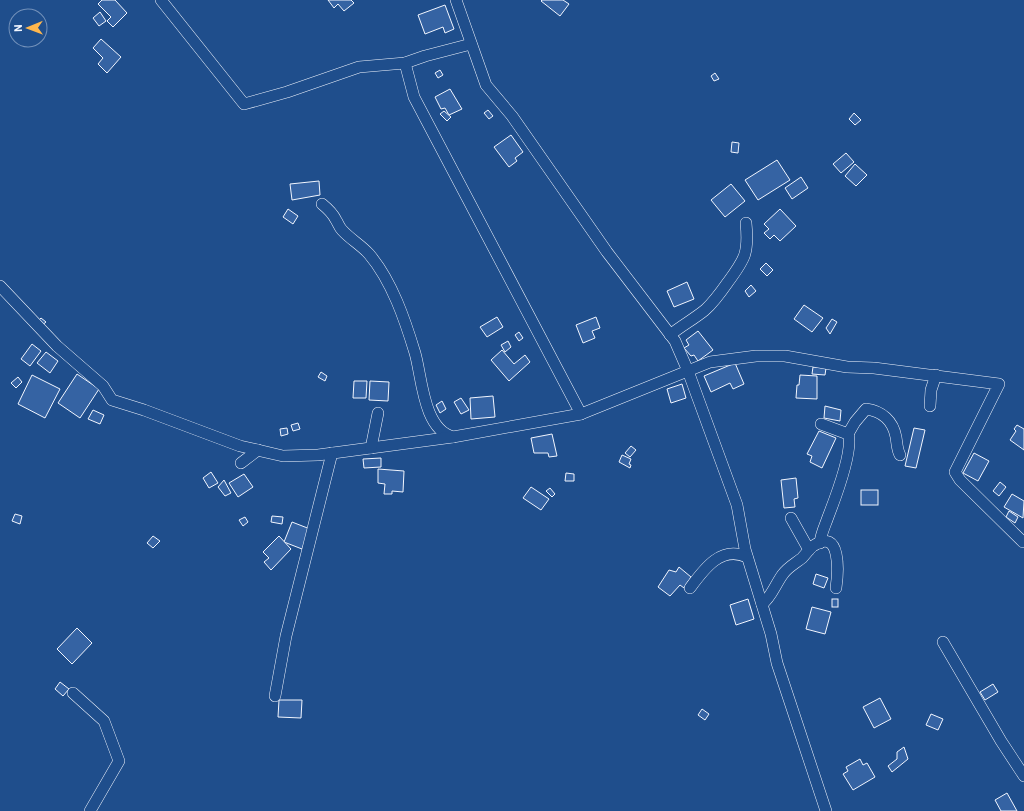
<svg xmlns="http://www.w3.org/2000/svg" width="1024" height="811" font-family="Barlow,sans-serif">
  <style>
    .building { fill: #3563a3; stroke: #f2f6ff }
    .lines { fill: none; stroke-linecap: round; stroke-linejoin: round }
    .minor-casing { stroke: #f2f6ff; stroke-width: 12 }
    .minor { stroke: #1f4e8c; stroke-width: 11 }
  </style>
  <rect width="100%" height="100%" fill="#1f4e8c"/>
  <g class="building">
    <polygon points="102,0 115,0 127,13 113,27 107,21 111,17 98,4"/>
    <polygon points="328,0 351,0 354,3 344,11 338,4 334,8"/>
    <polygon points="542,0 563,0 569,4 560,16 541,1"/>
    <polygon points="445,5 454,29 445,33 443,27 425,34 418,15"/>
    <polygon points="100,12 106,21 99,26 93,18"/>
    <polygon points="101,39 121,57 107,73 98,64 103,58 93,48"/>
    <polygon points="440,70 443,75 438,78 435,73"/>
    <polygon points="715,73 719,79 714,81 711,76"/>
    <polygon points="450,89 462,109 449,115 445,108 441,109 435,97"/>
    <polygon points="488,110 493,116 489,119 484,113"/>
    <polygon points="444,111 451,117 447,121 440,114"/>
    <polygon points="854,113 861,120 855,125 849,119"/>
    <polygon points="511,135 523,152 515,158 517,161 509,167 494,147"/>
    <polygon points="732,142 739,143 738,153 731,152"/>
    <polygon points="846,153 854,162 841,173 833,164"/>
    <polygon points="777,160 790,180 758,200 745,180"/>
    <polygon points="855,164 867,175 856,186 845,176"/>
    <polygon points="801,177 808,188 792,199 785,188"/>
    <polygon points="319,181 320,195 292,200 290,184"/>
    <polygon points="731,184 745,201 725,217 711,200"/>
    <polygon points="288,209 298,216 293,224 283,217"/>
    <polygon points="780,209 796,226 780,241 774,235 770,239 764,233 769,229 764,224"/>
    <polygon points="766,263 773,270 767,276 760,269"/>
    <polygon points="687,282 694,299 674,307 667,291"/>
    <polygon points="751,285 756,291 749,297 745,291"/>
    <polygon points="804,305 823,318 812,332 794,319"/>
    <polygon points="497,317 503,327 487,337 480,327"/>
    <polygon points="596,317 600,328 592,331 595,338 583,343 576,325"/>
    <polygon points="41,318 46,322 41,326 37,322"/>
    <polygon points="832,319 837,322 830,334 826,328"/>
    <polygon points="698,331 713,350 698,361 694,355 691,356 684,348 689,345 686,340"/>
    <polygon points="519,332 523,338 519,341 515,335"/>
    <polygon points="508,341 511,347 505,352 501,345"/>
    <polygon points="32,344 41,351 30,366 21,359"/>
    <polygon points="502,350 514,364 525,355 530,362 509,381 491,360"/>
    <polygon points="46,352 58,361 50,373 37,363"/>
    <polygon points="735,363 744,384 733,389 730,383 711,392 704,376"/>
    <polygon points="813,367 826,368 825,375 812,374"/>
    <polygon points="321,372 327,376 325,381 318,377"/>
    <polygon points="77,374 99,389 80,418 58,403"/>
    <polygon points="32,375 60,389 45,418 18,404"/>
    <polygon points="800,375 817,376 817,399 796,398 797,385 799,385"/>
    <polygon points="18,377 22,382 16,388 11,383"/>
    <polygon points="354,381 367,381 366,398 353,398"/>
    <polygon points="370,381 389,382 388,401 369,400"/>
    <polygon points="682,384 686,398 671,403 667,389"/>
    <polygon points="493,396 495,417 471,419 470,398"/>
    <polygon points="461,398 469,410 461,414 454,402"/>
    <polygon points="442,401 446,409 440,413 436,405"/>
    <polygon points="825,406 841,410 840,421 824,418"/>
    <polygon points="93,410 104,415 100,424 88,419"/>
    <polygon points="298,423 300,429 293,431 291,425"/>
    <polygon points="1017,425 1024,429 1024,450 1010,440 1016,431 1014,429"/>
    <polygon points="287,428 288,434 281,436 280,429"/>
    <polygon points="914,428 925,430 916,468 905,466"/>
    <polygon points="819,431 836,438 822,468 810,462 812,456 807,454"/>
    <polygon points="552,434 557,456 549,457 548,453 534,453 531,438"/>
    <polygon points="631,446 636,450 630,457 625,453"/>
    <polygon points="974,453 989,461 978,481 963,473"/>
    <polygon points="622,455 631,459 629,464 631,465 630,468 619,462"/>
    <polygon points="381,458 381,467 364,468 363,459"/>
    <polygon points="378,469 404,471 403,492 392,491 392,494 384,494 385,484 378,483"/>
    <polygon points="211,472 218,483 209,488 203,478"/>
    <polygon points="566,473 574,474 574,481 565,481"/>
    <polygon points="244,474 253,487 238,497 229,483"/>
    <polygon points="796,478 798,498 794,499 795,507 784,508 781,480"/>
    <polygon points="224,480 231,493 225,496 218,487"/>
    <polygon points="1000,482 1006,487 999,496 993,491"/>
    <polygon points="531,487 549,499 541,510 523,498"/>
    <polygon points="550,488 555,494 552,497 546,491"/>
    <rect x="861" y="490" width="17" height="15"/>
    <polygon points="1012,494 1024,501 1023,518 1004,507"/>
    <polygon points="1009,511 1018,517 1015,523 1006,517"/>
    <polygon points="15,514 22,516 20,524 12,521"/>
    <polygon points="272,516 283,517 282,524 271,522"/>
    <polygon points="245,517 248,522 243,526 239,520"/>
    <polygon points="292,522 310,529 302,549 284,542"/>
    <polygon points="153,536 160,541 153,548 147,543"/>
    <polygon points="279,536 291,549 271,570 264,562 269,558 263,552"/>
    <polygon points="679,567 691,577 684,588 680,585 670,596 658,587 669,570 676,572"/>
    <polygon points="816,574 828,578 824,588 813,584"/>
    <polygon points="748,599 754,619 736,625 730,605"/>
    <rect x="832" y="599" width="6" height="8"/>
    <polygon points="812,607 831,612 825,634 806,629"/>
    <polygon points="77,628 92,643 72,664 57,649"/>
    <polygon points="60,682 69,689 63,696 55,689"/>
    <polygon points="993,684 998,692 985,700 980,692"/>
    <polygon points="880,698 891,719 874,728 863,707"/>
    <polygon points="279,700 302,700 301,718 278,717"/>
    <polygon points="702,709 709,714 705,720 698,715"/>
    <polygon points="931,714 943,719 938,730 926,725"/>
    <polygon points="904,747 908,759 892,772 888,766 897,759 897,752"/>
    <polygon points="860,759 863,765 867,763 875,777 853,790 843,774 848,771 846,767"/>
    <polygon points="1007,793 1017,811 1001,811 995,800"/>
  </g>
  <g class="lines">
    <defs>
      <g id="minor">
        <polyline points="161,0 244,104 287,92 359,67 405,63 425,56 471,44"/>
        <polyline points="456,0 486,85 512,116 607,252 675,341 688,371 737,505 745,549 771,634 777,663 826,811"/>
        <polyline points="405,63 414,97 581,414"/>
        <path d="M322 204C327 208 333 214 336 220 338 223 339 227 342 230 350 239 361 245 369 254 392 281 405 320 415 353 422 377 423 429 453 437"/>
        <polyline points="0,286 57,346 103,386 112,400 144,410 240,446 283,456 318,455 453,437 581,414 710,362 756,356 785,356 847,367 874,368 999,384 955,472 960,480 1023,542"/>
        <path d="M670 335C681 326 694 319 705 310 714 302 721 292 728 282 745 259 749 253 746 223"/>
        <polyline points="930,406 931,390 936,375"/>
        <path d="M848 434 855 422 866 409C882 411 893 421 896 437 897 443 897 450 900 455"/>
        <polyline points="371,448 378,413"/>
        <polyline points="241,463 258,450"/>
        <polyline points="791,518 809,550"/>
        <path d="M820 543C821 533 825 526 828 517 835 499 854 450 848 434L821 424"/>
        <path d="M690 588C704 569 721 545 747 557"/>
        <path d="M762 604C771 598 776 583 783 574 788 567 796 563 802 558 806 554 809 549 813 546 842 526 838 574 836 588"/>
        <polyline points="943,642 1001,741 1024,776"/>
        <polyline points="73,693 104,721 119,761 90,811"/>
        <polyline points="275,696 286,636 332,453"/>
      </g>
    </defs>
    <use href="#minor" class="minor-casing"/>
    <use href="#minor" class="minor"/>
  </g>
  <g transform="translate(28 28) rotate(269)"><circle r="19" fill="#1f4e8c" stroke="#7391ba"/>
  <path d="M0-3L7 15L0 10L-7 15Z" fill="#ffb74d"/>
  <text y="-6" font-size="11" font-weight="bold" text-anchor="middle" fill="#f2f6ff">N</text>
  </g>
</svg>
